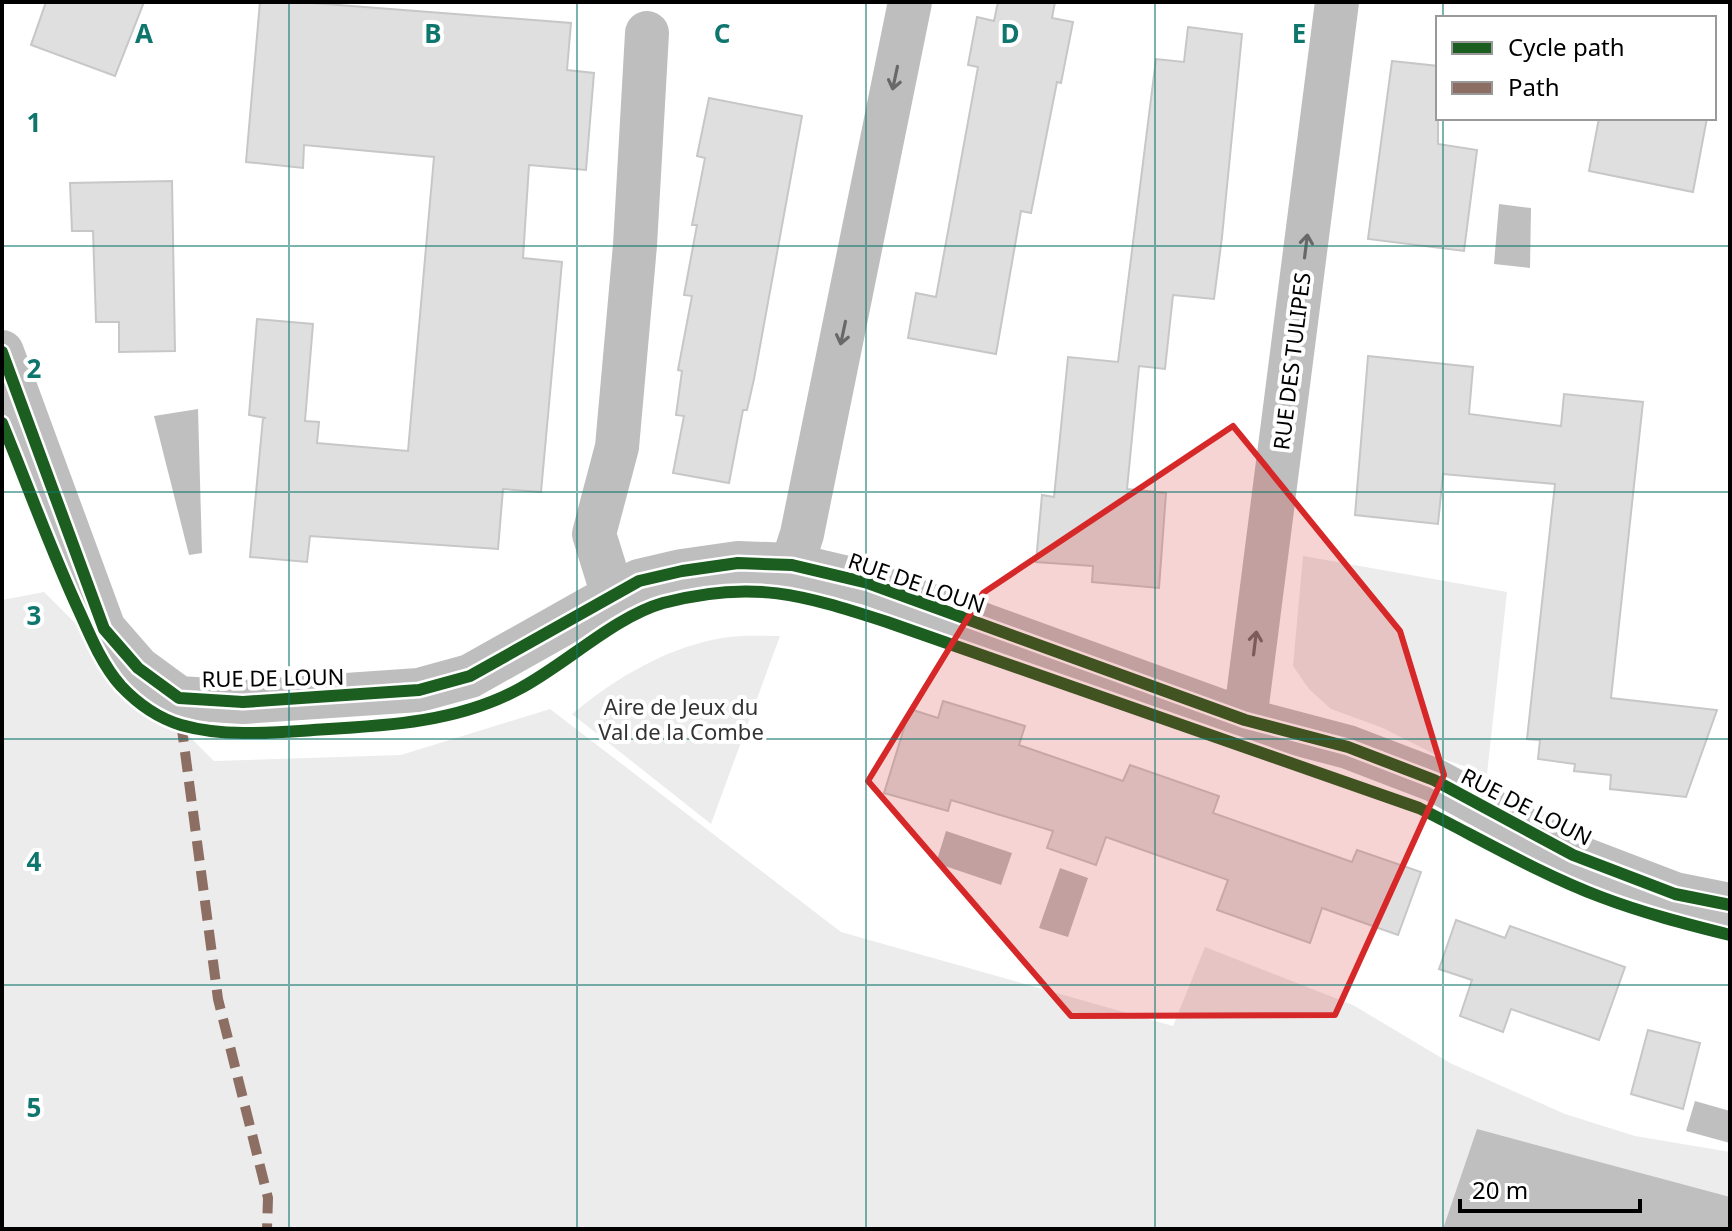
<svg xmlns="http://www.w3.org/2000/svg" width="1732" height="1231" font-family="'Noto Sans',sans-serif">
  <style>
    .green { fill: #ececec }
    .water { fill: #bfbfbf }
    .building { fill: #dfdfdf; stroke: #c7c7c7; stroke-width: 2 }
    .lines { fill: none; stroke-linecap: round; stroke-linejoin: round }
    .minor { stroke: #bebebe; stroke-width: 44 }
    .quiet { stroke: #8d6e63; stroke-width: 10; stroke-dasharray: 20 10; stroke-linecap: butt }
    .cycleway-casing { stroke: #fff; stroke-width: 17 }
    .cycleway { stroke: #1b5e20; stroke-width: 12 }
    .oneway { stroke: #686868 }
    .marked { fill: #d62828; fill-opacity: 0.2; stroke: #d62828; stroke-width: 6; stroke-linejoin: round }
    .grid { fill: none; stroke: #0f766e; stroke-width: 2; stroke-opacity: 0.55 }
    .labels { text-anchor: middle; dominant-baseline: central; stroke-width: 8; stroke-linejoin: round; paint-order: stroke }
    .street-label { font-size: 22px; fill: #000; stroke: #fff }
    .park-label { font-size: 22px; fill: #333; stroke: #fff }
    .grid-label { font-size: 26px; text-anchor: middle; font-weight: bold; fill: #0f766e; stroke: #fff; stroke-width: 8; stroke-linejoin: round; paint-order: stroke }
  </style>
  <rect width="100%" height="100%" fill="#fff"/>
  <g class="green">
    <polygon points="1303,556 1507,592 1487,774 1446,760 1383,728 1331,709 1309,689 1293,666"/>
    <polygon points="44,592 214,761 401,755 550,709 841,932 1173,1026 1205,947 1353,1005 1450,1063 1565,1114 1635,1136 1730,1152 1730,1229 2,1229 2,600"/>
    <path d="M780 636 711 824 572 714C617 677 670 645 729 637 746 635 763 636 780 636Z"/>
  </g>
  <g class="water">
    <polygon points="1499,204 1531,208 1530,268 1494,264"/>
    <polygon points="198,409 202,553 189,555 154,416"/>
    <polygon points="946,831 1012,853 1001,885 936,863"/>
    <polygon points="1060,868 1088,878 1068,937 1039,928"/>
    <polygon points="1695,1101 1730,1111 1730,1143 1686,1131"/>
    <polygon points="1477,1129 1730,1197 1730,1229 1443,1229"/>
  </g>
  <g class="building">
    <polygon points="46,2 144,2 115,76 31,45"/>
    <polygon points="260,2 300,2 571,23 567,70 594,73 586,170 529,165 523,258 562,262 541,492 503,489 498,549 310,536 307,562 250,557 263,418 266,418 249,415 257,319 313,324 305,421 319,422 317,443 408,451 434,157 304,145 303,168 246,162"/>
    <polygon points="998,2 1055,2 1052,18 1073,22 1061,83 1057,82 1031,213 1021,211 996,354 908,338 916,293 936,297 978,67 968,65 977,17 994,21"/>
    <polygon points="1188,27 1242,34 1222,237 1214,299 1173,295 1165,369 1139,366 1127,489 1166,493 1159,588 1092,582 1093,566 1036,562 1042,495 1054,497 1068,357 1118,362 1156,59 1184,62"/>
    <polygon points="1392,61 1438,66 1438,144 1477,150 1464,251 1368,239"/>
    <polygon points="709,98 802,116 754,379 747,410 743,410 729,483 673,473 684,416 676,415 682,371 678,370 692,296 684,295 697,225 692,225 705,158 697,156"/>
    <polygon points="1599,118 1707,118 1693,192 1589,171"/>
    <polygon points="172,181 175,351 119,352 119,322 96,322 93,231 72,231 70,183"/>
    <polygon points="1368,356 1473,367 1469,414 1561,426 1564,394 1643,402 1611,698 1717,710 1686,797 1610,789 1611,775 1574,771 1575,764 1538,759 1540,740 1527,739 1555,484 1443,474 1438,524 1355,515"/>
    <polygon points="943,701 1025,726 1019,745 1123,781 1130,765 1219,796 1213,813 1352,862 1357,850 1421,872 1398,935 1322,908 1310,943 1217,910 1228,880 1106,837 1096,865 1047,848 1053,831 951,800 948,811 884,793 910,709 938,718"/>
    <polygon points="1456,920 1505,938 1510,926 1625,967 1599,1040 1511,1009 1503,1032 1460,1016 1472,980 1439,969"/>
    <polygon points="1648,1030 1700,1043 1683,1109 1631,1094"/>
  </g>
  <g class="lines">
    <g class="minor">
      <polyline points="2,352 104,629 138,668 179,698 243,702 419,690 470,676 639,581 682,571 738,563 792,565 868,583 1245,720 1348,747 1434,780 1573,855 1675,894 1730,905"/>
      <polyline points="792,565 802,534 910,2"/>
      <polyline points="613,595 594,534 617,447 635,245 647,33"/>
      <polyline points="1245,720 1337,2"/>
    </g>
    <polyline class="quiet" points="181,722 218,999 268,1198 267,1229"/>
    <defs>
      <g id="cycleway">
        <polyline points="2,352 104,629 138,668 179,698 243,702 419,690 470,676 639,581 682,571 738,563 792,565 868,583 1245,720 1348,747 1434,780 1573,855 1675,894 1730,905"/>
        <path d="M2 423C28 486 51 551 80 613 91 638 103 666 121 686 138 704 158 718 181 725 223 737 270 733 313 730 383 726 456 723 519 689 565 665 614 617 663 603 753 579 803 595 887 622L1419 808C1479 838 1538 873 1601 897 1643 913 1686 924 1730 935"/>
      </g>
    </defs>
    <use href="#cycleway" class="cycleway-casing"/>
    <use href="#cycleway" class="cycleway"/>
  </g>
  <defs><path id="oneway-shaft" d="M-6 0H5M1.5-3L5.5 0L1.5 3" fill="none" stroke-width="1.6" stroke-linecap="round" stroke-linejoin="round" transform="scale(2)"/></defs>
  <g class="oneway">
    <use href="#oneway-shaft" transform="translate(895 78) rotate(102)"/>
    <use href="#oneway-shaft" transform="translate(1306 246) rotate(-83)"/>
    <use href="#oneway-shaft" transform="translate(843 333) rotate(102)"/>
    <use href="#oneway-shaft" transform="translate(1255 643) rotate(-83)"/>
  </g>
  <path class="marked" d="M1233 426 1400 631 1444 775 1335 1015 1071 1016 868 781 983 593Z"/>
  <path class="grid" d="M289 2V1229M577 2V1229M866 2V1229M1155 2V1229M1443 2V18M1443 118V1229M2 246H1730M2 492H1730M2 739H1730M2 985H1730"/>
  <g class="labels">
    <g class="street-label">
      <text transform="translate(1291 361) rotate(-83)">RUE DES TULIPES</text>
      <text transform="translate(917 582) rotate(19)">RUE DE LOUN</text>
      <text transform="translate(273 677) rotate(-1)">RUE DE LOUN</text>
      <text transform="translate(1527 806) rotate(27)">RUE DE LOUN</text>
    </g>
    <g class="park-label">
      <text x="681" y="706">Aire de Jeux du<tspan x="681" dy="25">Val de la Combe</tspan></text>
    </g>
  </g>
  <g class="grid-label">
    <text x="144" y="43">A</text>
    <text x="433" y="43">B</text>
    <text x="722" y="43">C</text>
    <text x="1010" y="43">D</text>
    <text x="1299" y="43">E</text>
    <text x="34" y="132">1</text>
    <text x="34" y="378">2</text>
    <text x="34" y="625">3</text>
    <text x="34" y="871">4</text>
    <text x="34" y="1117">5</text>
  </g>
  <rect width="1732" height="1231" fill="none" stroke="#000000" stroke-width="8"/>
  <rect x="1436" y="16" width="280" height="104" fill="#ffffff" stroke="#999999" stroke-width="2"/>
  <rect x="1452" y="42" width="40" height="12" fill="#1b5e20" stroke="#999999" stroke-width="2"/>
  <text x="1508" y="56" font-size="24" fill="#000000">Cycle path</text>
  <rect x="1452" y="82" width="40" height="12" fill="#8d6e63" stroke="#999999" stroke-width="2"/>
  <text x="1508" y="96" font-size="24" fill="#000000">Path</text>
  <path d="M1460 1199v12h180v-12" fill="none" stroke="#000000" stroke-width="4"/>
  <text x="1472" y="1199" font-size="24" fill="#000000" stroke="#ffffff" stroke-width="6" paint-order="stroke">20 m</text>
</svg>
